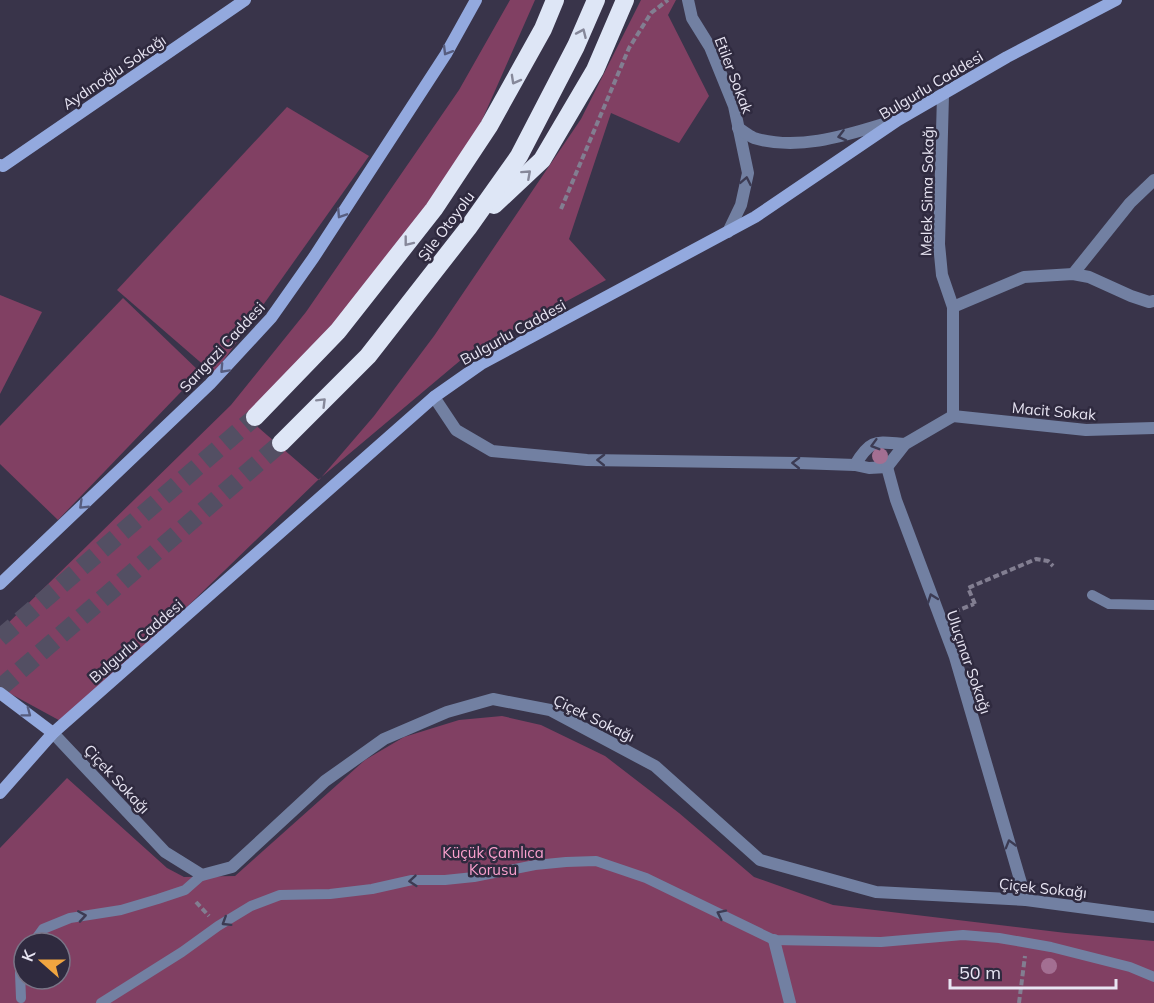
<svg xmlns="http://www.w3.org/2000/svg" width="1154" height="1003" font-family="Mulish,sans-serif">
  <style>
    .green { fill: #814063; fill-rule: evenodd }
    .lines { fill: none; stroke-linecap: round; stroke-linejoin: round }
    .highway-tunnel { stroke: #534f63; stroke-width: 18; stroke-dasharray: 18 9; stroke-linecap: butt }
    .path { stroke: #827e91; stroke-width: 4; stroke-dasharray: 6 3; stroke-linecap: butt }
    .lane { stroke: #7280a2; stroke-width: 10 }
    .street { stroke: #7280a2; stroke-width: 12 }
    .secondary { stroke: #93a9de; stroke-width: 12 }
    .highway { stroke: #dee6f6; stroke-width: 18 }
    .tree { fill: #a36f92 }
    .oneway { stroke: #86889a }
    .oneway2 { stroke: #575d7f }
    .oneway3 { stroke: #3c3b53 }
    .labels { text-anchor: middle; dominant-baseline: central; stroke-width: 5; stroke-linejoin: round; paint-order: stroke }
    .street-label { font-size: 15px; fill: #e8e5f3; stroke: #2f2a3f }
    .park-label { font-size: 15px; fill: #faa0cd; stroke: #2f2a3f }
  </style>
  <rect width="100%" height="100%" fill="#39344a"/>
  <g class="green">
    <polygon points="510,0 535,0 479,127 417,231 252,422 319,480 374,416 434,336 581,119 641,0 676,0 668,15 709,96 679,143 611,113 569,239 606,280 468,354 318,480 66,724 0,688 0,631 231,405 306,312 459,90"/>
    <polygon points="287,107 369,156 214,374 117,290"/>
    <polygon points="0,295 42,312 0,394"/>
    <polygon points="123,298 200,372 58,520 0,464 0,426"/>
    <path d="M502 716 541 725 605 756 679 813 754 877 833 905 1066 933 1154 941V1003H0V848L67 778 167 868 184 877 235 876 365 760 404 737 459 720ZM24 943H60V979H24Z"/>
  </g>
  <g class="lines">
    <g class="highway-tunnel">
      <polyline points="0,638 255,417"/>
      <polyline points="0,688 281,443"/>
    </g>
    <g class="path">
      <polyline points="561,209 629,48 651,13 668,0"/>
      <polyline points="975,604 968,588 1036,559 1048,561 1053,566"/>
      <polyline points="954,612 974,604"/>
      <polyline points="196,902 209,916"/>
      <polyline points="1019,1003 1025,956"/>
    </g>
    <g class="lane">
      <polyline points="1092,595 1109,604 1154,605"/>
      <polyline points="33,943 43,929 70,918 121,910 158,899 185,890 202,875"/>
      <polyline points="21,998 20,973 24,962"/>
      <polyline points="101,1003 182,952 218,926 251,906 280,895 330,894 372,889 412,880 445,880 474,877 535,865 566,862 596,861 646,878 774,940 881,942 963,935 999,938 1051,947 1130,967 1154,977"/>
    </g>
    <g class="street">
      <polyline points="688,0 692,18 710,47 734,106 748,173 741,205 728,232"/>
      <path d="M738 128C743 131 749 136 754 138 800 152 850 134 893 121"/>
      <polyline points="1073,274 1130,203 1154,180"/>
      <polyline points="953,307 1024,277 1073,274 1089,277 1131,296 1149,302 1154,301"/>
      <polyline points="434,397 456,430 492,451 587,460 798,463 855,465 869,468 887,467"/>
      <polyline points="953,416 1086,430 1154,428"/>
      <path d="M855 465C871 438 876 442 905 444"/>
      <polyline points="887,467 896,500 955,657 1026,900"/>
      <polyline points="887,467 905,444 953,416 953,307 942,275 939,244 943,95"/>
      <polyline points="53,733 165,852 202,875 232,867 325,781 384,739 447,712 493,699 550,710 655,766 760,860 876,892 1026,900 1154,917"/>
      <polyline points="774,940 790,1003"/>
    </g>
    <g class="secondary">
      <polyline points="0,165 3,166 245,0"/>
      <polyline points="0,584 210,384 271,318 314,257 446,54 476,0"/>
      <polyline points="0,693 53,733"/>
      <polyline points="0,793 53,733 434,397 481,364 755,217 898,120 1007,57 1116,0"/>
    </g>
    <g class="highway">
      <polyline points="494,205 542,160 595,70 625,0"/>
      <polyline points="255,417 338,331 434,209 489,126 543,29 555,0"/>
      <polyline points="281,443 368,356 468,228 519,156 576,46 596,0"/>
    </g>
  </g>
  <g class="tree">
    <circle cx="880" cy="456" r="8"/>
    <circle cx="1049" cy="966" r="8"/>
  </g>
  <defs><path id="oneway-chevron" d="M-2-3.5L2.5 0L-2 3.5" fill="none" stroke-width="1.6" stroke-linecap="round" stroke-linejoin="round" transform="scale(1.5)"/></defs>
  <g class="oneway">
    <use href="#oneway-chevron" transform="translate(582 33) rotate(-66)"/>
    <use href="#oneway-chevron" transform="translate(515 80) rotate(119)"/>
    <use href="#oneway-chevron" transform="translate(527 174) rotate(-42)"/>
    <use href="#oneway-chevron" transform="translate(408 242) rotate(128)"/>
    <use href="#oneway-chevron" transform="translate(322 402) rotate(-45)"/>
  </g>
  <g class="oneway2">
    <use href="#oneway-chevron" transform="translate(447 51) rotate(121)"/>
    <use href="#oneway-chevron" transform="translate(341 214) rotate(123)"/>
    <use href="#oneway-chevron" transform="translate(224 369) rotate(133)"/>
    <use href="#oneway-chevron" transform="translate(83 505) rotate(136)"/>
    <use href="#oneway-chevron" transform="translate(27 713) rotate(37)"/>
  </g>
  <g class="oneway3">
    <use href="#oneway-chevron" transform="translate(842 136) rotate(166)"/>
    <use href="#oneway-chevron" transform="translate(746 181) rotate(-79)"/>
    <use href="#oneway-chevron" transform="translate(875 445) rotate(164)"/>
    <use href="#oneway-chevron" transform="translate(601 460) rotate(-179)"/>
    <use href="#oneway-chevron" transform="translate(796 463) rotate(-179)"/>
    <use href="#oneway-chevron" transform="translate(932 598) rotate(-110)"/>
    <use href="#oneway-chevron" transform="translate(1010 844) rotate(-106)"/>
    <use href="#oneway-chevron" transform="translate(413 881) rotate(175)"/>
    <use href="#oneway-chevron" transform="translate(721 914) rotate(-154)"/>
    <use href="#oneway-chevron" transform="translate(82 916) rotate(-9)"/>
    <use href="#oneway-chevron" transform="translate(226 922) rotate(148)"/>
  </g>
  <g class="labels">
    <g class="street-label">
      <text transform="translate(114 72) rotate(-34)">Aydınoğlu Sokağı</text>
      <text transform="translate(734 75) rotate(69)">Etiler Sokak</text>
      <text transform="translate(931 85) rotate(-31)">Bulgurlu Caddesi</text>
      <text transform="translate(927 191) rotate(-89)">Melek Sima Sokağı</text>
      <text transform="translate(446 226) rotate(-53)">Şile Otoyolu</text>
      <text transform="translate(513 332) rotate(-29)">Bulgurlu Caddesi</text>
      <text transform="translate(222 347) rotate(-47)">Sarıgazi Caddesi</text>
      <text transform="translate(1054 411) rotate(5)">Macit Sokak</text>
      <text transform="translate(136 641) rotate(-41)">Bulgurlu Caddesi</text>
      <text transform="translate(969 662) rotate(71)">Uluçınar Sokağı</text>
      <text transform="translate(594 718) rotate(26)">Çiçek Sokağı</text>
      <text transform="translate(117 779) rotate(47)">Çiçek Sokağı</text>
      <text transform="translate(1043 888) rotate(6)">Çiçek Sokağı</text>
    </g>
    <g class="park-label">
      <text x="493" y="852">Küçük Çamlıca<tspan x="493" dy="17">Korusu</tspan></text>
    </g>
  </g>
  <g transform="translate(42 961) rotate(291)"><circle r="28" fill="#2f2a3f" stroke="#797587" stroke-width="1.5"/>
  <path d="M0-4.5L10 22L0 15L-10 22Z" fill="#f1a540"/>
  <text y="-9" font-size="16" font-weight="bold" text-anchor="middle" fill="#e8e5f3">K</text>
  </g>
  <path d="M950 979v9h166v-9" fill="none" stroke="#e8e5f3" stroke-width="3"/>
  <text x="959" y="979" font-size="18" fill="#e8e5f3" stroke="#2f2a3f" stroke-width="4.5" paint-order="stroke">50 m</text>
</svg>
